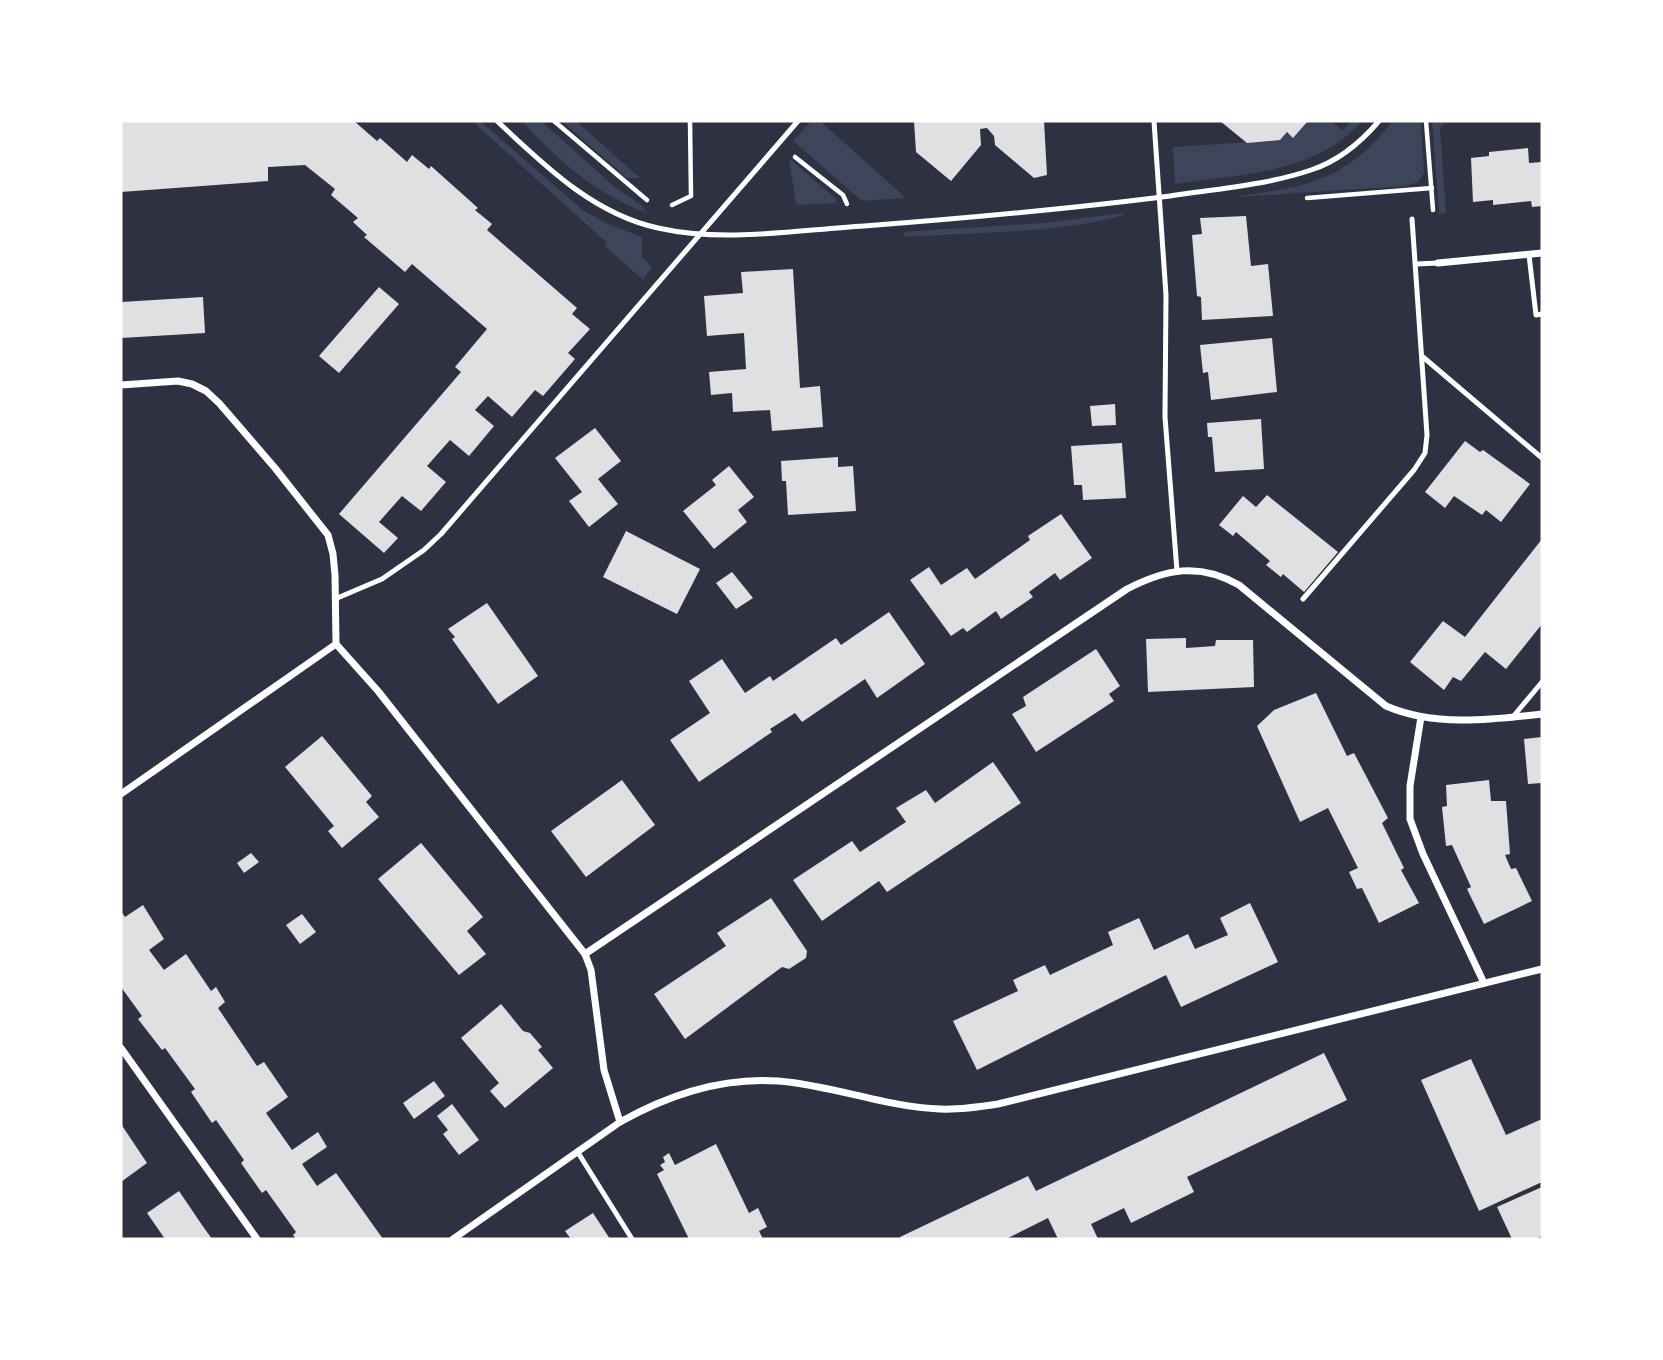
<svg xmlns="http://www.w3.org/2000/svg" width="1663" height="1360" font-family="'Titillium Web',sans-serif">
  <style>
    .green { fill: #3c4559 }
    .building { fill: #e0e0e3 }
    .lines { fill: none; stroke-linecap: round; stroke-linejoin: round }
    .path { stroke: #fff; stroke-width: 4.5 }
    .service { stroke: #fff; stroke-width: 5 }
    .minor { stroke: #fff; stroke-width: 7 }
  </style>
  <rect width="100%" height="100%" fill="#2d3142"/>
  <g class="green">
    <polygon points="472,121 480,121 583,210 608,224 642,237 642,257 652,267 643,280 605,246 607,243"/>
    <path d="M522 121H541L616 188 640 204 647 213C597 195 557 160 522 121Z"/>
    <polygon points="562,121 576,121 640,178 627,178"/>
    <polygon points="811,121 820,121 906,198 862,201 793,141"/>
    <path d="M1308 121H1331L1342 130 1351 121H1362C1317 174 1239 174 1175 184L1173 147 1279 140 1287 132 1293 138Z"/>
    <path d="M1393 121H1421L1424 173 1418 182 1406 186 1237 197V196C1309 187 1346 180 1393 121Z"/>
    <polygon points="1432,121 1446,121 1440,128 1446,213 1439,214"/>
    <polygon points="789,158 836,199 836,203 796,205"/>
    <path d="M1123 213 1124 215C1054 234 978 232 905 237L903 232 1043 223Z"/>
  </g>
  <g class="building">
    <polygon points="121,121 354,121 377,141 380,138 407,162 412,155 429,169 431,166 478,208 475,210 492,224 487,230 577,308 572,314 590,329 568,353 575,359 543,396 535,390 512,417 488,396 475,410 494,426 469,456 450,440 427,466 446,482 421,511 402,496 379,522 398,538 384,553 339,514 461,372 455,367 487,329 412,264 405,272 364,237 367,235 353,222 358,218 331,195 335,189 305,165 268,167 268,181 121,192"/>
    <polygon points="914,121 1044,121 1047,175 1034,178 995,145 994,136 987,128 980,129 981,145 951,181 916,152"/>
    <polygon points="1220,121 1308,121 1293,138 1287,132 1280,140 1247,143"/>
    <polygon points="1528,148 1529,163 1542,162 1542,206 1532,207 1531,201 1493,205 1493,200 1473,202 1471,158 1489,156 1489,152"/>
    <polygon points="1246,216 1251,266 1268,264 1273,316 1202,320 1201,297 1197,296 1192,235 1202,234 1200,218"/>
    <polygon points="793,269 800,388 820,386 823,427 772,431 770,410 733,412 732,393 711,395 709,372 746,369 744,333 707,336 704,296 743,293 741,272"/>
    <polygon points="379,287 399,304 339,373 319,356"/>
    <polygon points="203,297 205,333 121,338 121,302"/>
    <polygon points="1272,338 1277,392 1211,400 1208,372 1203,373 1200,345"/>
    <polygon points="1115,404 1116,425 1092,426 1090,406"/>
    <polygon points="1261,419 1264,469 1215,472 1212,437 1208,437 1207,423"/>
    <polygon points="595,428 621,461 598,479 618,504 589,527 569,501 582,492 555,458"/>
    <polygon points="1465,441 1480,452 1483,450 1530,484 1501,522 1486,510 1482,515 1454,496 1445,508 1425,492"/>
    <polygon points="1122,443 1126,498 1083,500 1082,485 1074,485 1071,446"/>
    <polygon points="838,457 838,467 853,466 856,511 788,515 786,481 782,481 781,461"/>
    <polygon points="729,466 754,497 738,510 747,522 714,549 683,511 716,485 712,480"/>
    <polygon points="1267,495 1338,552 1304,592 1283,574 1281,577 1266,565 1270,561 1236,532 1233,536 1219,525 1243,496 1256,507"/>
    <polygon points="1061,514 1092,558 1060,580 1055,573 1029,592 1033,597 1001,619 996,611 967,632 963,628 951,636 910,580 929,567 941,585 967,568 975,579 1030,540 1028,536"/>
    <polygon points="626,531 700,569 677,614 603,577"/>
    <polygon points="1542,539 1542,624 1506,669 1485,652 1461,681 1453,677 1444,690 1410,662 1443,621 1465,637"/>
    <polygon points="732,572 753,598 736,609 716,583"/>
    <polygon points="487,603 538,676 498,704 452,639 455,637 448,629"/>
    <polygon points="889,612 925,664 877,698 865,679 802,722 795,713 770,729 772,732 699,782 670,740 710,713 689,681 722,659 745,693 770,676 773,681 836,638 841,645"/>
    <polygon points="1186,638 1186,648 1215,646 1216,640 1253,640 1254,687 1148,692 1146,639"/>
    <polygon points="1096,649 1120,686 1109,694 1114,701 1036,752 1012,714 1026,706 1023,697"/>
    <polygon points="1316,693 1347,756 1354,753 1388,818 1382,823 1404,868 1401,870 1419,903 1379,923 1362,888 1357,889 1349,872 1358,868 1328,808 1300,822 1257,726 1274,710"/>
    <polygon points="322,736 372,796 366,802 379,817 342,848 328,831 334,826 285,767"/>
    <polygon points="1542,737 1542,783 1528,784 1524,739"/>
    <polygon points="993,762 1021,803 887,892 879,881 822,921 793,880 852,841 860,852 906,822 896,808 926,790 935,803"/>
    <polygon points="622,780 655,825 586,877 551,831"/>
    <polygon points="1489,780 1491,801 1506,801 1510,854 1505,855 1511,869 1516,868 1532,901 1484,924 1467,889 1471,887 1452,845 1446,846 1442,807 1447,806 1446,785"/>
    <polygon points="421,843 483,917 467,931 486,954 459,975 378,879"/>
    <polygon points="251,853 259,862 244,873 237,863"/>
    <polygon points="771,898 807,951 806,958 789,969 782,967 685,1039 654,994 726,946 717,933"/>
    <polygon points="1250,903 1278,962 1181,1007 1166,975 977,1070 953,1021 1018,991 1013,980 1045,965 1050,975 1113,945 1108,932 1139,918 1154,950 1188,934 1195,949 1228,935 1220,918"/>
    <polygon points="143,905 164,939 149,950 164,970 186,954 211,991 216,987 225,1002 218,1008 257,1066 264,1062 288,1097 266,1113 292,1150 318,1132 327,1147 302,1164 317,1186 336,1173 383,1239 296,1239 293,1235 296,1232 266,1190 262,1193 241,1163 244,1160 216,1120 212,1123 191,1092 195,1089 165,1048 162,1050 138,1019 142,1016 121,987 121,911 125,917"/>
    <polygon points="302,914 316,932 300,944 286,925"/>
    <polygon points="501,1004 523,1031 530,1033 542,1047 538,1050 553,1068 505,1108 490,1091 499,1083 461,1038"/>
    <polygon points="1324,1053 1347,1100 1187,1177 1194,1192 1131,1223 1124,1208 1091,1224 1098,1239 1058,1239 1048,1218 1006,1239 901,1239 900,1237 1028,1176 1036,1191"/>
    <polygon points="1471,1059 1506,1135 1542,1119 1542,1182 1479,1211 1421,1080"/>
    <polygon points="434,1081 445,1096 414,1119 403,1103"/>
    <polygon points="452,1104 479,1140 459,1155 443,1134 448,1130 437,1116"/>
    <polygon points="121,1124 147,1163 121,1182"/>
    <polygon points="716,1144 749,1213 758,1208 767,1227 759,1231 763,1239 689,1239 657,1174 664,1170 660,1165 665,1162 663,1157 669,1153 675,1165"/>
    <polygon points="1542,1187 1542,1236 1535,1239 1512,1239 1497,1207"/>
    <polygon points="179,1191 202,1225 212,1239 165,1239 147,1213"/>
    <polygon points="593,1213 610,1239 571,1239 565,1231"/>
  </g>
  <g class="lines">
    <g class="path">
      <polyline points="554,121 647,200"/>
      <polyline points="1426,121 1433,210"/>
      <polyline points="795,157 843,195 847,204"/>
      <polyline points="1307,198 1432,188"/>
      <polyline points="672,205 691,196 690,121"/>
    </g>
    <g class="service">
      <path d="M497 121C544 165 593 214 658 228 724 243 797 230 864 226 967 218 1069 209 1170 196 1217 189 1267 185 1311 170 1339 161 1361 142 1379 121"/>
      <polyline points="1154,121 1166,295 1165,417 1177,571"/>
      <polyline points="1529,255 1536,315 1542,314"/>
      <polyline points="1416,264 1438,263"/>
      <polyline points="1423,357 1542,458"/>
      <polyline points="335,599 382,579 424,550 441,534 798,121"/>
      <polyline points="1303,599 1414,470 1425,453 1427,435 1412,219"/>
      <polyline points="1512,718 1542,682"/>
      <polyline points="577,1151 632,1239"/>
    </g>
    <g class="minor">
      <polyline points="1438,263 1542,253"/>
      <polyline points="121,385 178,381 192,384 206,391 219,403 275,468 328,535 333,554 335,575 336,644"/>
      <polyline points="336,644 378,691 585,954 591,970 604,1070 620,1122"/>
      <polyline points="1421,717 1410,786 1410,819 1423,854 1484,983"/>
      <polyline points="121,794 336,644"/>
      <path d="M585 954 1127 589C1166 569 1199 562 1239 585L1386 706C1435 727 1490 720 1542 714"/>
      <polyline points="121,1048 257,1239"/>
      <path d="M453 1239 620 1122C668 1095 722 1077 778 1081 832 1085 885 1107 940 1109 960 1110 979 1107 998 1104L1542 969"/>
    </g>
  </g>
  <rect width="1663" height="1360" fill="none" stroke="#ffffff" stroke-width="245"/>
</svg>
